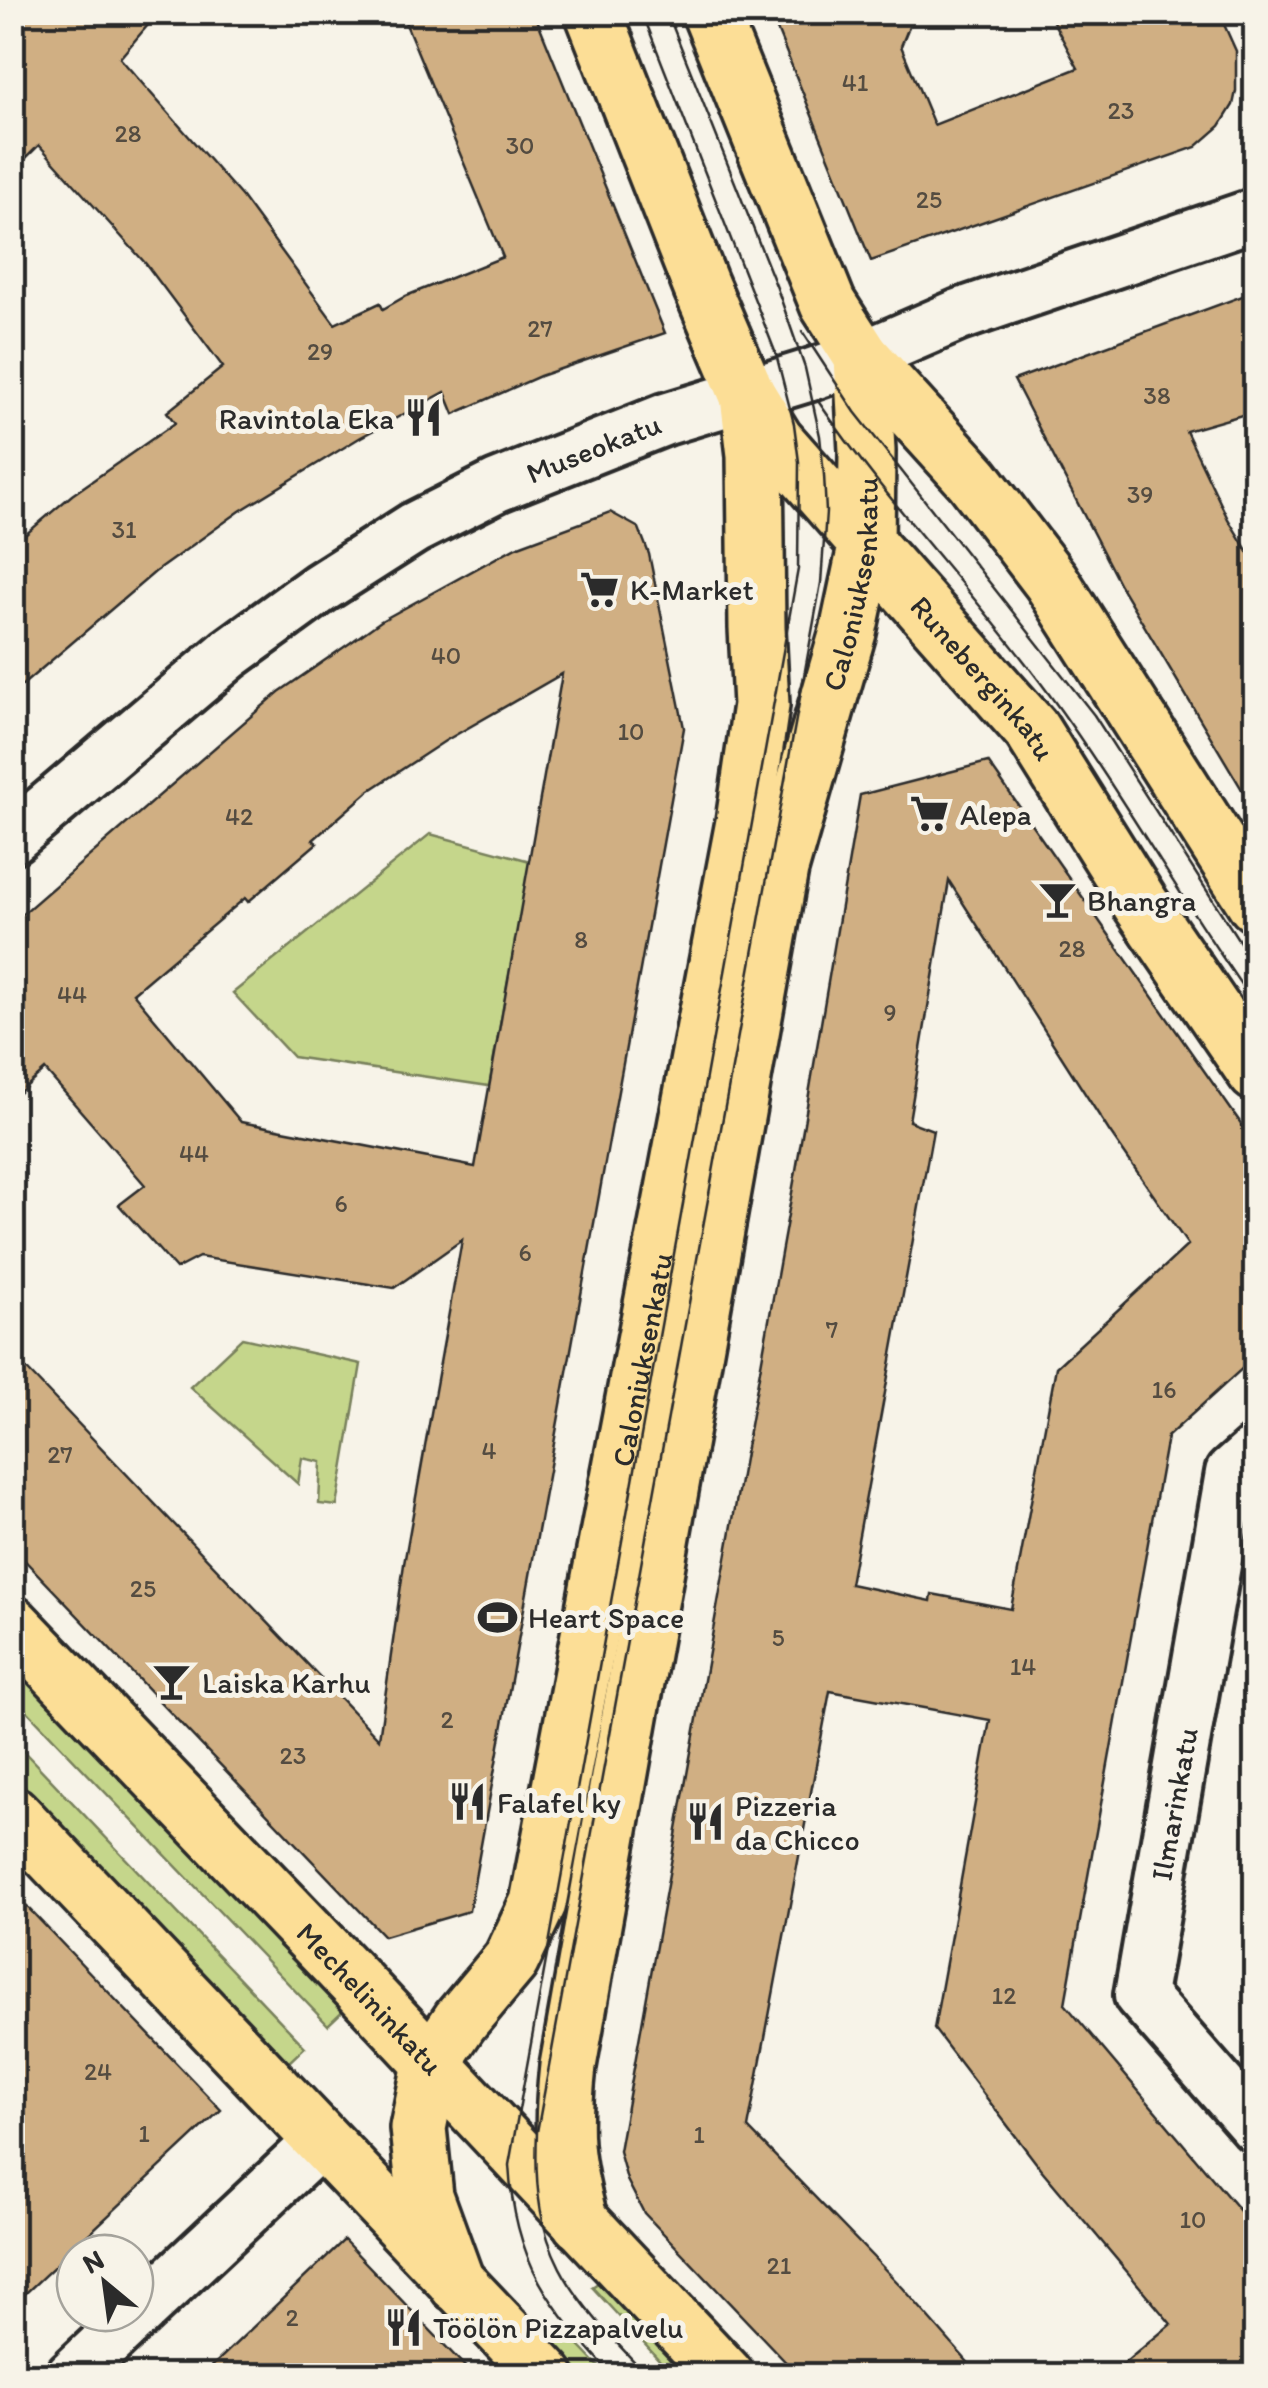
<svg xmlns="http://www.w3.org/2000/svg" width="1268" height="2388" font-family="Itim,sans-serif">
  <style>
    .green { fill: #c5d68b; stroke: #78805b; stroke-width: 2.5 }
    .building { fill: #d0af83; stroke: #2b2b2b; stroke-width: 2.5; fill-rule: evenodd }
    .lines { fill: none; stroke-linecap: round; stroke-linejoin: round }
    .minor-casing { stroke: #2b2b2b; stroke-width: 58 }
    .major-casing { stroke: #2b2b2b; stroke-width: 62 }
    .minor { stroke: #f7f3e8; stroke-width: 50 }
    .major { stroke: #fcde96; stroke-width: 55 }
    .tram { stroke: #2b2b2b; stroke-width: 2.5 }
    .labels { text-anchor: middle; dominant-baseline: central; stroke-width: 10; stroke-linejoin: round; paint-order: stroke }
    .number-label { font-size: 25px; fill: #544c41 }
    .poi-label { font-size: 30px; fill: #2b2b2b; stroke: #f7f3e8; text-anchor: start }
    .street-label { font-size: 30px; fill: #2b2b2b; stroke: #f7f3e8 }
  </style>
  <rect width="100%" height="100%" fill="#f7f3e8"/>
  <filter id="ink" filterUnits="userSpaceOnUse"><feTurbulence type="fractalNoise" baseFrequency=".01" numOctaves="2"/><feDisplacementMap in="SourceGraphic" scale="20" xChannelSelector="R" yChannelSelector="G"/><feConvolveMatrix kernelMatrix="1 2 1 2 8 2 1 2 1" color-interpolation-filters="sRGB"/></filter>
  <g filter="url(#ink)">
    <g class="green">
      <polygon points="430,834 530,861 489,1086 293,1057 233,993"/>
      <polygon points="242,1338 361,1364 337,1506 319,1504 321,1462 302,1458 298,1484 190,1387"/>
      <polygon points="12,1656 348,2006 328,2025 13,1696"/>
      <polygon points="12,1739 305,2047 286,2065 13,1779"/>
      <polygon points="604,2279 696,2375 673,2375 592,2287"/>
      <polygon points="557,2323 607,2375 583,2375 544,2335"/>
    </g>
    <g class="building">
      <polygon points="12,12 159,12 120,58 242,197 335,324 380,303 383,309 406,296 503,257 401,12 534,12 665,333 540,376 454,414 445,392 361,437 240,511 155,572 12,694 12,546 72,495 175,423 167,412 223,367 146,264 39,145 12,172"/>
      <polygon points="770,12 915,12 901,46 934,125 1078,68 1048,12 1214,12 1222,20 1236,51 1236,91 1233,105 1220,126 1196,147 871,261"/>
      <polygon points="1256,291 1256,411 1186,431 1228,519 1256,565 1256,813 1120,585 1014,380"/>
      <path d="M610 512 639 528 649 554 684 728 469 1911 384 1936 12 1547V1354L379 1739 404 1564 462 1240 394 1288 199 1257 176 1269 119 1205 145 1185 45 1070 12 1099V923L279 692 350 643 381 621 516 547ZM562 674 475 1167 241 1122 133 993 245 898 248 902 317 843 313 840 369 791 445 741Z"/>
      <path d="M988 762 1256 1145V1356L1167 1437 1065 2004 1256 2230V2376H1109L1171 2324 1040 2168 934 2029 990 1720 830 1691 748 2128 903 2288 980 2376H799L644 2213 627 2180 619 2151 795 1176 860 795ZM949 881 1109 1131 1188 1245 1056 1367 1011 1609 932 1594 931 1601 850 1584 933 1130 909 1121Z"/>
      <polygon points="12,1891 221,2110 12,2306"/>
      <polygon points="344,2240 474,2376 202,2376"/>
    </g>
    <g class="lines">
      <defs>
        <g id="minor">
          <path id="s1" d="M12 838 229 654 320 588 414 528 497 486 666 419 807 376 862 357 959 315 1256 214"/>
          <polyline points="1256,1451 1231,1473 1140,1995 1256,2127"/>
          <polyline points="71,2376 321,2141"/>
        </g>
        <g id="major">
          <path id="s2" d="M593 12 701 286 748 396 775 440 1031 729 1140 903 1256 1073"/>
          <polyline points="710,12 828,304 862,357 973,479 1051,581 1256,904"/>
          <path id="s3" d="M12 1624 362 1989 726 2376"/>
          <polyline points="12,1814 546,2376"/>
          <path id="s4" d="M580 2222C563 2159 561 2130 568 2066L780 869 848 632 866 547 867 451 862 357"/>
          <path id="s5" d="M457 2284 425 2196 418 2128 431 2064 460 2021 511 1960 538 1903 744 822 761 705 757 628 755 455 748 396"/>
        </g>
      </defs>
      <use href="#minor" class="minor-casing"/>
      <use href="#major" class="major-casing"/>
      <use href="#minor" class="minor"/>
      <use href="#major" class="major"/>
      <g class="tram">
        <polyline points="802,331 855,412 1094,715 1256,967"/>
        <path d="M818 401C888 504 976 594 1049 694 1123 795 1183 904 1256 1006"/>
        <path d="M614 2376C550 2308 514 2262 509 2165L798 569 799 462 794 424 776 354 642 12"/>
        <path d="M648 2376C568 2292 531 2254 537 2132L821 583 826 512 824 475 820 436 805 368 777 288 667 12"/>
      </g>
    </g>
  </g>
  <defs>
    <symbol id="restaurant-bare" viewBox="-9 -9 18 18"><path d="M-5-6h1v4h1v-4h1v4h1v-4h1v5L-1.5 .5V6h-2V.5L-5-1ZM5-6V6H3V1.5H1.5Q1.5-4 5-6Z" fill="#2b2b2b" stroke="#f7f3e8" stroke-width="2.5" paint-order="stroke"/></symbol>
    <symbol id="supermarket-bare" viewBox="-9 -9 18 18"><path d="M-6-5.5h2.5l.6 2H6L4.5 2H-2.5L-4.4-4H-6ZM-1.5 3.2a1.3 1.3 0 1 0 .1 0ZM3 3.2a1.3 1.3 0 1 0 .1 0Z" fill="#2b2b2b" stroke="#f7f3e8" stroke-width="2.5" paint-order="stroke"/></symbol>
    <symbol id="bar-bare" viewBox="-9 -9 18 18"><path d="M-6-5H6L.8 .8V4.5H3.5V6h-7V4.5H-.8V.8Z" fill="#2b2b2b" stroke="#f7f3e8" stroke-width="2.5" paint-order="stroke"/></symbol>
    <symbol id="stadium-bare" viewBox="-9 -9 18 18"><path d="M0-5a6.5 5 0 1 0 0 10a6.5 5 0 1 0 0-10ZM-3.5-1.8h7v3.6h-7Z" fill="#2b2b2b" stroke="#f7f3e8" stroke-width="2.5" paint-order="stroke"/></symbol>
  </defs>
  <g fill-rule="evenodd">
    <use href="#restaurant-bare" x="396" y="390" width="55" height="55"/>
    <use href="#supermarket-bare" x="572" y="562" width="55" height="55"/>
    <use href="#supermarket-bare" x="902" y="786" width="55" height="55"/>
    <use href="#bar-bare" x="1030" y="872" width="55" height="55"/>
    <use href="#stadium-bare" x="470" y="1590" width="55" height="55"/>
    <use href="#bar-bare" x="144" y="1654" width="55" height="55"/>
    <use href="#restaurant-bare" x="440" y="1774" width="55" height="55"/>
    <use href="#restaurant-bare" x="678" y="1794" width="55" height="55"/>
    <use href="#restaurant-bare" x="376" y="2300" width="55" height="55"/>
  </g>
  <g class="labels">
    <g class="number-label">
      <text x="855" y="82">41</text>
      <text x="1121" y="110">23</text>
      <text x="128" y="133">28</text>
      <text x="520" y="145">30</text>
      <text x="929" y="199">25</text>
      <text x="540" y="328">27</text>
      <text x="320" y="351">29</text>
      <text x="1157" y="395">38</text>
      <text x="1140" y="494">39</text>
      <text x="124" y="529">31</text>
      <text x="446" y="655">40</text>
      <text x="631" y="731">10</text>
      <text x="239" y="816">42</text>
      <text x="581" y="939">8</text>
      <text x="1072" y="948">28</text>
      <text x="72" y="994">44</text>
      <text x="890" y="1012">9</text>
      <text x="194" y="1153">44</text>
      <text x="341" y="1203">6</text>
      <text x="525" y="1252">6</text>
      <text x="832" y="1329">7</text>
      <text x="1164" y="1389">16</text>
      <text x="489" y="1450">4</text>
      <text x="60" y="1454">27</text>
      <text x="143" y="1588">25</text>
      <text x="778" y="1637">5</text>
      <text x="1023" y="1666">14</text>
      <text x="447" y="1719">2</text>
      <text x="293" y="1755">23</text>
      <text x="1004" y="1995">12</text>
      <text x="98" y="2071">24</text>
      <text x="144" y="2133">1</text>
      <text x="699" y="2134">1</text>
      <text x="1193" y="2219">10</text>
      <text x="779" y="2265">21</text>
      <text x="292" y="2317">2</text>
    </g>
    <g class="poi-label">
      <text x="394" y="418" text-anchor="end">Ravintola Eka</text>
      <text x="630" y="589">K-Market</text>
      <text x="960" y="814">Alepa</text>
      <text x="1087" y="900">Bhangra</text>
      <text x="528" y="1617">Heart Space</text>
      <text x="202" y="1682">Laiska Karhu</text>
      <text x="497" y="1802">Falafel ky</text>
      <text x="735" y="1805">Pizzeria<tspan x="735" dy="34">da Chicco</tspan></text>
      <text x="433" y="2327">Töölön Pizzapalvelu</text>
    </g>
    <g class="street-label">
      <text stroke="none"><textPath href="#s1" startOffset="705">Museokatu</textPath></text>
      <text stroke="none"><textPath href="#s4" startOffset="1668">Caloniuksenkatu</textPath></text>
      <text stroke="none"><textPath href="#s2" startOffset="782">Runeberginkatu</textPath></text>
      <text stroke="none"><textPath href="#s5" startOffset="975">Caloniuksenkatu</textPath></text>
      <text transform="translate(1174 1804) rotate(-80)">Ilmarinkatu</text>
      <text stroke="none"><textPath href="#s3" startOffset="518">Mechelininkatu</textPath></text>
    </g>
  </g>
  <rect width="1268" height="2388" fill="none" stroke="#f7f3e8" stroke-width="50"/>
  <rect x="25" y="25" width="1218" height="2338" fill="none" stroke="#2b2b2b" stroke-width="4" filter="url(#ink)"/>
  <g transform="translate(105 2283) rotate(331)"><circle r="48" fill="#f7f3e8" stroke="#a5a39c" stroke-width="2.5"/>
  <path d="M0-8L18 38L0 25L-18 38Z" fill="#2b2b2b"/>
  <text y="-15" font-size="28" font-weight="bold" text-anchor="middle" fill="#2b2b2b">N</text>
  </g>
</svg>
